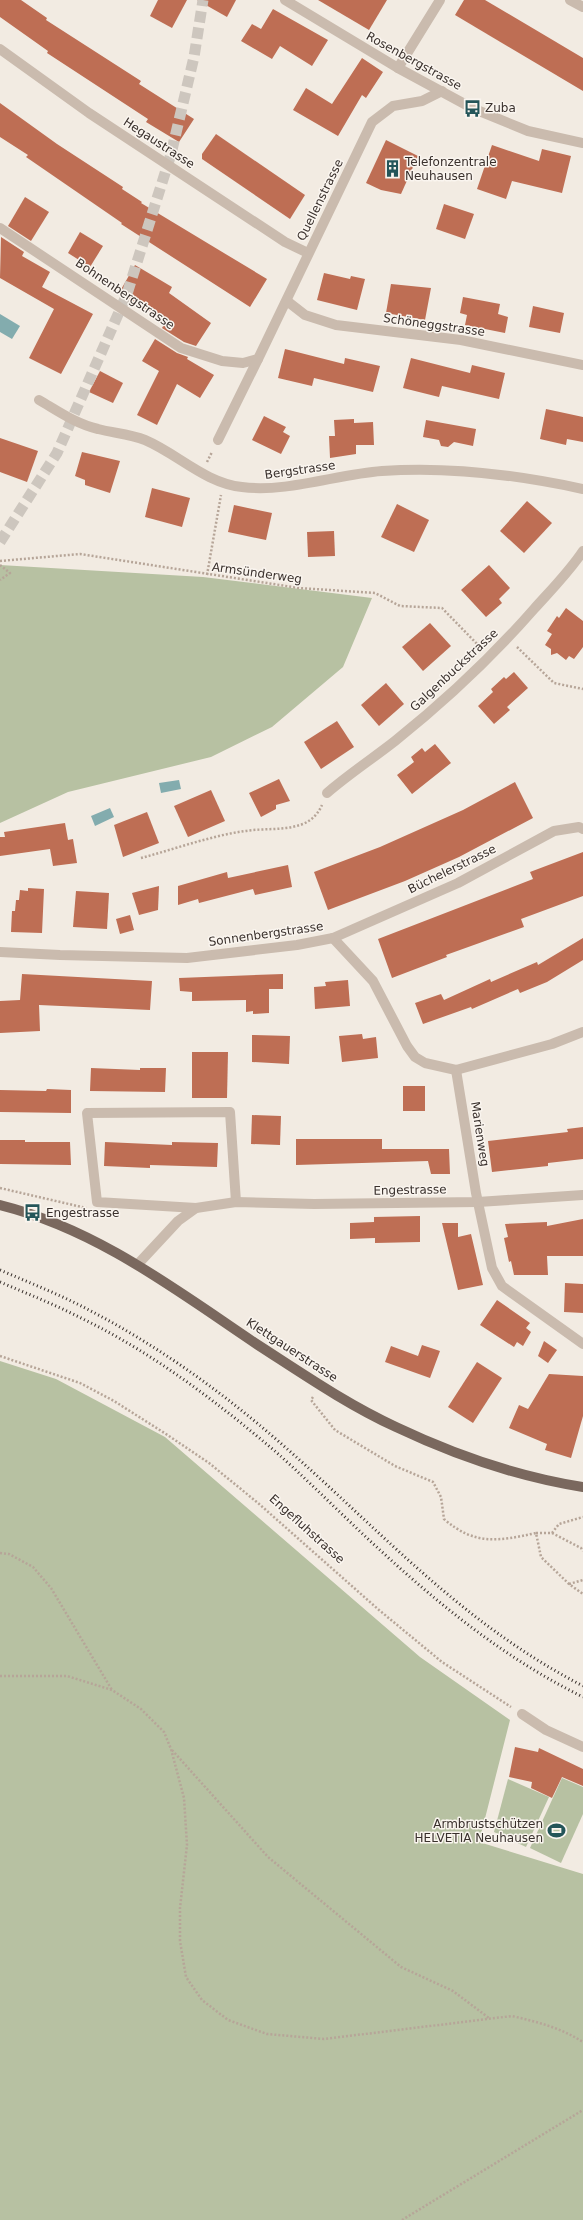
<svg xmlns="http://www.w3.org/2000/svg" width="583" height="2220" font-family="'DejaVu Sans',sans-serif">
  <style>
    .green { fill: #b7c1a2 }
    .water { fill: #83acae }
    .building { fill: #be6e54 }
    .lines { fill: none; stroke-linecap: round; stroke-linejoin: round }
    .trunk-tunnel { stroke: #cdc6be; stroke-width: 11; stroke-dasharray: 11 5.5; stroke-linecap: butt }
    .path { stroke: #b6a598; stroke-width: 2.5; stroke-dasharray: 2 2; stroke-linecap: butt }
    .minor { stroke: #cabbae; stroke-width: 10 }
    .tertiary { stroke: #cabbae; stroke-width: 10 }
    .primary { stroke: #7a685e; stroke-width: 10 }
    .rail { stroke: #39302c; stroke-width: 3; stroke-dasharray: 1 3; stroke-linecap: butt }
    .labels { text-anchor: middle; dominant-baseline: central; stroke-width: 3; stroke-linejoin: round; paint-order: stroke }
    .street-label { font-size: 12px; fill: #39302c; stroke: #faf5ef }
    .poi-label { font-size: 12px; fill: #39302c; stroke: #faf5ef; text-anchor: start }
  </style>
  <rect width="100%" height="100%" fill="#f2ebe2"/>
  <g class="green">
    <polygon points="0,565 203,577 372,598 343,667 272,727 211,757 68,792 0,823"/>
    <polygon points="0,1361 56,1379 165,1437 420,1657 510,1720 479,1842 583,1874 583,2220 0,2220"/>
    <polygon points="562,1778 583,1787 583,1814 561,1863 530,1848"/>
    <polygon points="508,1779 549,1797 526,1847 494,1832"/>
  </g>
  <g class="water">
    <polygon points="0,314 20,326 12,339 0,332"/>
    <polygon points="179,780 181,789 161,793 159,783"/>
    <polygon points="110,808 114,817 95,826 91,816"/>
  </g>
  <g class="building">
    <polygon points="0,0 21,0 47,18 46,20 141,81 139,84 194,119 179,142 146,122 148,119 47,53 48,51 0,17"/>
    <polygon points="158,0 187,0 172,28 150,16"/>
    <polygon points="197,0 236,0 227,17"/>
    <polygon points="318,0 387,0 369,30"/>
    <polygon points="464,0 485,0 583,58 583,91 455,15"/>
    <polygon points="273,9 328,40 312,66 280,46 272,59 241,41 252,24 261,29"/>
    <polygon points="362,58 383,72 366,98 362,95 338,136 293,110 306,88 332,104"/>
    <polygon points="0,103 57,144 123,187 122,189 142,202 141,203 267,279 250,307 121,224 122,223 26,157 28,155 0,137"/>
    <polygon points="216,134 305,195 290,219 202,159 202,154"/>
    <polygon points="386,140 418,156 401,194 381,190 366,183"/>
    <polygon points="492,145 539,161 542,149 571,156 562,193 512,181 506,199 477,189"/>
    <polygon points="25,197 49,212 31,241 8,226"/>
    <polygon points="444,204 474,214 465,239 436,229"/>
    <polygon points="80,232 103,246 90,267 68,253"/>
    <polygon points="1,237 24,252 22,256 50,272 42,287 93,314 61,374 29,358 54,309 0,278"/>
    <polygon points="135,265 172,287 169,293 211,323 196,346 184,342 162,328 166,321 119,293"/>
    <polygon points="324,273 350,279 351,276 365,279 357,310 317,300"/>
    <polygon points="391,284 431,288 425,320 386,313"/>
    <polygon points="463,297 500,304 498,314 508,317 505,333 465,325 467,315 460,313"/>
    <polygon points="533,306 564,313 560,333 529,327"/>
    <polygon points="155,339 177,353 188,357 187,359 214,375 200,398 177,384 157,425 137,415 159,371 142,361"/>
    <polygon points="285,349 344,364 345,358 380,366 373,392 314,378 312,386 278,378"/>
    <polygon points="411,358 470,373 472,365 505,373 499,399 442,386 439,397 403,388"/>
    <polygon points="100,371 123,383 113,403 89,392"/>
    <polygon points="546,409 583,417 583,442 567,439 566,445 540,439"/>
    <polygon points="264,416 286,427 283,432 290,436 281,454 252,440"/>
    <polygon points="354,419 354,423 373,422 374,445 356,445 356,454 330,458 329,436 335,436 334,420"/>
    <polygon points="426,420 476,429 473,446 454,442 448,447 441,446 439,440 423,437"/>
    <polygon points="0,438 38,451 27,482 0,472"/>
    <polygon points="82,452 120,461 110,493 85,485 85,480 75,476"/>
    <polygon points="152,488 190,498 182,527 145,517"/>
    <polygon points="527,501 552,523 524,553 500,531"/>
    <polygon points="397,504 429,520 414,552 381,537"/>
    <polygon points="234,505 272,513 266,540 228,532"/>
    <polygon points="334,531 335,556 308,557 307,532"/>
    <polygon points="489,565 510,588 499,599 502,603 486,617 461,590"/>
    <polygon points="566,608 583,621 583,647 574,659 569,656 566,660 557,653 551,655 551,649 545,645 552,634 547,631 557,616 559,618"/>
    <polygon points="430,623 451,646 423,671 402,647"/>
    <polygon points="514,672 528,688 507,707 510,710 494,724 478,706 493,692 491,689 504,677 506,679"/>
    <polygon points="386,683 404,704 379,726 361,705"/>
    <polygon points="337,721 354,747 321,769 304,742"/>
    <polygon points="435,744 451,763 412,794 397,775 414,762 411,757 422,748 425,752"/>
    <polygon points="279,779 290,801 276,805 276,809 261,817 249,793"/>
    <polygon points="515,782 533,818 459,857 405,881 328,910 314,872 380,847 463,810"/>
    <polygon points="211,790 225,821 188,837 174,806"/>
    <polygon points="147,812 159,843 123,857 114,825"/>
    <polygon points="65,823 68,840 73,839 77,863 53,866 50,849 0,856 0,837 5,837 4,832"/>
    <polygon points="583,852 583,896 521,919 524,927 446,955 447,957 392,978 378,939 533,879 530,872"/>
    <polygon points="288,865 292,887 255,895 253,889 199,903 198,899 178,905 178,886 227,872 228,878"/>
    <polygon points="159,886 158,910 139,915 132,893"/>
    <polygon points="28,888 44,889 42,933 11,932 12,911 15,911 16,900 19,900 20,890 28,891"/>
    <polygon points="76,891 109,893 107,929 73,927"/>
    <polygon points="130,915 134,930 120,934 116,919"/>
    <polygon points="583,938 583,960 547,982 520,993 518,989 472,1009 471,1007 423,1024 415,1003 441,994 444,1000 490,979 491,982 537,962 538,965"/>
    <polygon points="22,974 152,981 150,1010 39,1005 40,1031 0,1033 0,1001 20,1000"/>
    <polygon points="283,974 283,989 269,989 269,1013 253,1014 253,1011 246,1012 246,1000 192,1001 192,992 180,991 179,978"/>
    <polygon points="348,980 350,1006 315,1009 314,987 326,986 325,982"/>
    <polygon points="362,1034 363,1039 376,1037 378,1058 342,1062 339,1036"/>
    <polygon points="252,1035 290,1036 289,1064 252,1062"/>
    <polygon points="192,1052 228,1052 227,1098 192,1098"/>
    <polygon points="91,1068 140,1070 140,1068 166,1068 165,1092 90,1091"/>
    <rect x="403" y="1086" width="22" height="25"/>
    <polygon points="47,1089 71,1090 71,1113 0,1112 0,1090 46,1091"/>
    <polygon points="252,1115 281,1116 280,1145 251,1144"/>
    <polygon points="583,1127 583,1159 548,1163 548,1166 492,1172 488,1141 568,1132 567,1129"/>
    <polygon points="296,1139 382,1139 382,1149 449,1149 450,1174 431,1174 428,1161 296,1165"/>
    <polygon points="0,1140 25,1140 25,1142 70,1142 71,1165 0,1164"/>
    <polygon points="105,1142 172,1145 172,1142 218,1143 217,1167 150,1165 150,1168 104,1166"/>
    <polygon points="420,1216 420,1242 375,1243 375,1238 350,1239 350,1223 374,1222 374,1217"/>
    <polygon points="583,1219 583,1256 547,1256 548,1275 514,1275 511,1261 509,1262 504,1238 508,1237 505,1224 547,1222 547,1226"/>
    <polygon points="442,1223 458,1223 458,1237 471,1234 483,1285 458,1290"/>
    <polygon points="565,1283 583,1284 583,1313 564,1312"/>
    <polygon points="497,1300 530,1323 526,1328 531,1332 523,1346 517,1342 514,1347 480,1325"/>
    <polygon points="544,1341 557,1350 548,1363 538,1356"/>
    <polygon points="422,1345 440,1351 430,1378 385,1362 391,1346 418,1356"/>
    <polygon points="477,1362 502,1378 473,1423 448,1407"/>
    <polygon points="549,1374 583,1376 583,1416 571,1458 545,1450 547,1444 509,1428 519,1405 528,1409"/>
    <polygon points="515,1747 538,1752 539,1748 583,1769 583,1786 562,1777 552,1798 531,1788 532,1782 509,1777"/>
  </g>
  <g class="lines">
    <polyline class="trunk-tunnel" points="0,542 57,453 127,294 171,154 194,57 203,0"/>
    <g class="path">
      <polyline points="207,462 212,452"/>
      <polyline points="0,561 80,554 299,588 375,593 400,606 442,608 480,647"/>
      <polyline points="0,565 10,573 0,580"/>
      <polyline points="207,575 221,495"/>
      <polyline points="517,647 554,683 583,689"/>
      <path d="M141 858C175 849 210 836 245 831 264 828 284 831 303 824 312 820 318 814 322 805"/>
      <polyline points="0,1188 86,1208"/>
      <polyline points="0,1356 80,1383 114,1401 166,1434 209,1463 258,1503 379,1610 442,1662 511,1707"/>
      <path d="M313 1397 311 1400 335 1430 395 1466 433 1482 441 1497 444 1519C475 1546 499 1541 536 1533L541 1557 569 1584 583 1594"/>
      <polyline points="536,1533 552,1533 581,1548 583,1551"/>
      <polyline points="552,1533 559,1524 583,1517"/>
      <polyline points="0,1553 9,1554 33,1567 51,1588 112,1690"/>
      <polyline points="569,1584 583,1580"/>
      <path d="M0 1676H67L112 1690 141 1709 164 1732 171 1749 184 1798 187 1845 180 1908V1941L186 1977 202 2000 228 2020 267 2034 324 2039 512 2016C538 2022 561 2028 583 2042"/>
      <polyline points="172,1750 268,1857 401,1967 453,1991 489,2018"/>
      <polyline points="402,2220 583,2110"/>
    </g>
    <g class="minor">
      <polyline points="570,0 583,7"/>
      <polyline points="0,49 89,113 285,242 308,253"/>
      <polyline points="398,68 440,0"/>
      <polyline points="0,228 181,348 222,361 243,363 258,359 372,122 393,106 422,101 442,91"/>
      <polyline points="287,301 305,315 336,325 461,340 583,365"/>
      <path d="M39 400C58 411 76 424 98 429 113 433 130 434 145 440 178 454 205 483 242 487 286 493 338 474 382 471 449 466 518 475 583 489"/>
      <polyline points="218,440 258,359"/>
      <path d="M327 793C349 774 372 759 395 741 445 701 492 657 534 609 551 590 569 572 583 551"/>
      <polyline points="333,938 373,981 407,1046 415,1057 425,1063 456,1070 552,1044 583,1032"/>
      <polyline points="0,952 60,955 187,958 297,945 333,938 458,883 554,831 579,827 583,829"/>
      <polyline points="456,1070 476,1193 492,1268 502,1286 583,1344"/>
      <polyline points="196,1208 97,1202 87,1113 230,1112 236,1202"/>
      <polyline points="522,1714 546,1730 583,1747"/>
    </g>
    <g class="tertiary">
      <polyline points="285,0 398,68 472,108 528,131 583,143"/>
      <polyline points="138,1264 178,1221 196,1208 236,1202 314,1204 478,1202 583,1195"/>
    </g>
    <path class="primary" d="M0 1205C97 1229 176 1290 258 1345 303 1374 348 1405 396 1427 455 1455 519 1477 583 1487"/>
    <g class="rail">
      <path d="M0 1270C30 1283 61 1295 89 1310 160 1347 225 1394 285 1447 384 1534 463 1624 583 1686"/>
      <path d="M0 1282C28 1294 56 1305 83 1319 153 1353 217 1402 276 1452 312 1484 346 1519 381 1551 443 1608 508 1660 583 1697"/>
    </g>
  </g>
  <defs>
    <symbol id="bus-bare" viewBox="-9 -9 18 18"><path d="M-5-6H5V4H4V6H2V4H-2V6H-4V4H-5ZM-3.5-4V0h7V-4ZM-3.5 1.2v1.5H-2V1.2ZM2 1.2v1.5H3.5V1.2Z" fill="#245559" stroke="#faf5ef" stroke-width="2.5" paint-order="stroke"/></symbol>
    <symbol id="building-bare" viewBox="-9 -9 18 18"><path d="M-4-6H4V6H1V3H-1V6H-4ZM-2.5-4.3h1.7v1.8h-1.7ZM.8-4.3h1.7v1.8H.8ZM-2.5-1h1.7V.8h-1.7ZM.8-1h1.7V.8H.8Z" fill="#245559" stroke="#faf5ef" stroke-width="2.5" paint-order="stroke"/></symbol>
    <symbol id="stadium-bare" viewBox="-9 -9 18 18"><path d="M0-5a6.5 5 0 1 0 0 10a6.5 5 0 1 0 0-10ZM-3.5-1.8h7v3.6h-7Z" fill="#245559" stroke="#faf5ef" stroke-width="2.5" paint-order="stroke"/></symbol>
  </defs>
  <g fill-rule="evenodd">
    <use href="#bus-bare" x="460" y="96" width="25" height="25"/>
    <use href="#building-bare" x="380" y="156" width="25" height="25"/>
    <use href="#bus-bare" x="20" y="1200" width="25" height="25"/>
    <use href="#stadium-bare" x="544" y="1818" width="25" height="25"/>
  </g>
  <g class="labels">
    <g class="street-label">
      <text transform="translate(414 61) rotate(29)">Rosenbergstrasse</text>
      <text transform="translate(159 143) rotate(33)">Hegaustrasse</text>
      <text transform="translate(320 200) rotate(-64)">Quellenstrasse</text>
      <text transform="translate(125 294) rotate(34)">Bohnenbergstrasse</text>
      <text transform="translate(434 325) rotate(8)">Schöneggstrasse</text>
      <text transform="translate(300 470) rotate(-8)">Bergstrasse</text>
      <text transform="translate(257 573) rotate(8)">Armsünderweg</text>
      <text transform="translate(454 670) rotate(-43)">Galgenbuckstrasse</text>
      <text transform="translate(452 869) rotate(-26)">Büchelerstrasse</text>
      <text transform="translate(266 934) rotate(-8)">Sonnenbergstrasse</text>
      <text transform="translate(480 1134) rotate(81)">Marienweg</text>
      <text transform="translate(410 1190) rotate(-1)">Engestrasse</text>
      <text transform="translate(292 1350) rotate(33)">Klettgauerstrasse</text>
      <text transform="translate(307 1529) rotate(42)">Engefluhstrasse</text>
    </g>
    <g class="poi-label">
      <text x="485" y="108">Zuba</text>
      <text x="405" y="162">Telefonzentrale<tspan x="405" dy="14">Neuhausen</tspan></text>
      <text x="46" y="1213">Engestrasse</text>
      <text x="543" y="1824" text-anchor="end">Armbrustschützen<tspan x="543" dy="14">HELVETIA Neuhausen</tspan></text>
    </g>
  </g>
</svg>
